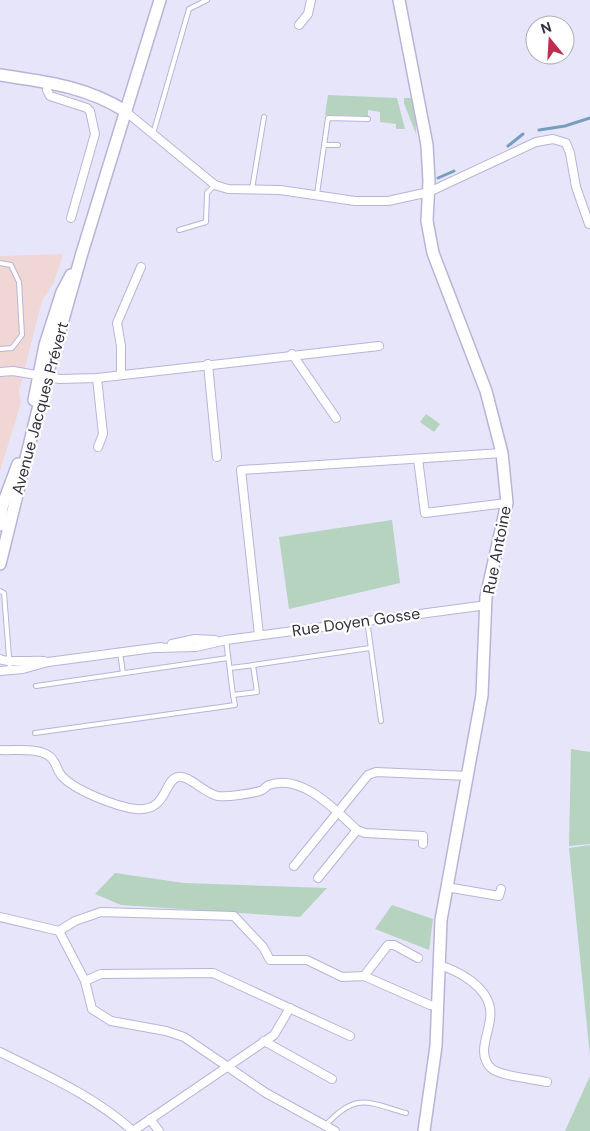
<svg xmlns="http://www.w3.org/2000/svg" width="590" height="1131" font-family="'DM Sans',sans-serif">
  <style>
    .commercial { fill: #f1d6d6 }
    .green { fill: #b5d3be }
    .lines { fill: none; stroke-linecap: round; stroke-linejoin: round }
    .stream { stroke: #759fbc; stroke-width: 3 }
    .lane-casing { stroke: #b8b4d7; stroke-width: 6 }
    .street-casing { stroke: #b8b4d7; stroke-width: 10 }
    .secondary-casing { stroke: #b8b4d7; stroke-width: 14 }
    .lane { stroke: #fff; stroke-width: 4 }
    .street { stroke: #fff; stroke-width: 8 }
    .secondary { stroke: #fff; stroke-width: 11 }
    .labels { text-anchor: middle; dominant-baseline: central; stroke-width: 4.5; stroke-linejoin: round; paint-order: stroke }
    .street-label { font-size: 16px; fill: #32303e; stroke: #fff }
  </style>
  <rect width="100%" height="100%" fill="#e7e5fa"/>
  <polygon class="commercial" points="63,254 54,282 42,301 19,391 21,403 0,471 0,256"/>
  <g class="green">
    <polygon points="328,95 397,98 405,129 396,129 396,124 380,122 380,112 368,110 368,116 325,115"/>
    <polygon points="404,98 415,98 416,134 404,103"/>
    <polygon points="426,414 440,424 434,432 420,422"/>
    <polygon points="392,520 400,583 289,609 279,537"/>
    <polygon points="571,749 590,752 590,844 569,846"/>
    <polygon points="590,845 590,1056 569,848"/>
    <polygon points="115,873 184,883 327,888 300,917 121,905 95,894"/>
    <polygon points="392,905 433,919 429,950 375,929"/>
    <polygon points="590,1076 590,1131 565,1131"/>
  </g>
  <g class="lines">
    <g class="stream">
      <polyline points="539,130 565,126 590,118"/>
      <polyline points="508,146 523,134"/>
      <polyline points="438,178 454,171"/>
    </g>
    <defs>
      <g id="lane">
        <polyline points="153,134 189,9 207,0"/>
        <polyline points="324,145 338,145"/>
        <polyline points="252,189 264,117"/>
        <polyline points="317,194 328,118 368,119"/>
        <polyline points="179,230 206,222 207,193 215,185"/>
        <polyline points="0,263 11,265 19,282 22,335 12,348 0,349"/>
        <polyline points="0,591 4,593 10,670"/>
        <polyline points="367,620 381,721"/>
        <polyline points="226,640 233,695 257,692 253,665 370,648"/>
        <polyline points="120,653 123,673"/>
        <polyline points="230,668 255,665"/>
        <polyline points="36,686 228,658"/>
        <polyline points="35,733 235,705 233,695"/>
        <path d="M325 1126C356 1092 367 1102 406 1113"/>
      </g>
      <g id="street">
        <polyline points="299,25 308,14 311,0"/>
        <polyline points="48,83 47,90 50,96 87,108 90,111 95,134 71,218"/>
        <polyline points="125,111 215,185 228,189 280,190 355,201 388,201 429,192 536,142 553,139 566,143 570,153 576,187 589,224"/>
        <polyline points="292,354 336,418"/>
        <polyline points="208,364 217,457"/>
        <polyline points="0,372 13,371 60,379 97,378 379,346"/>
        <polyline points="121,375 121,346 117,323 141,267"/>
        <polyline points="97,378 103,434 98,447"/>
        <polyline points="418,459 425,513 507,503"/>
        <polyline points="259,635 241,470 502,453"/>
        <polyline points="172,644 195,639 215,640"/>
        <polyline points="156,648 196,647 226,640 487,605"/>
        <path d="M0 659C6 663 33 660 44 661"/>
        <polyline points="0,671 23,669 48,662 161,647"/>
        <path d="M0 750C14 751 37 747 49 756 56 760 56 769 61 775 73 790 117 807 136 809 168 812 163 780 178 777 188 774 205 794 218 796 229 797 249 794 260 791 264 790 266 786 269 785 302 773 335 810 357 830L365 833 423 836V844"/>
        <polyline points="294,866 368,775 376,772 468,776"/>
        <polyline points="318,878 357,830"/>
        <polyline points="446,887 499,896 501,889"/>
        <polyline points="0,917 59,931 75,921 101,912 234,916 263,947 270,960 307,960 342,977 364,976 430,1005 437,1006"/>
        <polyline points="59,931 85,981"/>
        <path d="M439 965C459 971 486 986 490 1008 494 1028 474 1051 491 1068 499 1076 534 1079 547 1082"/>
        <polyline points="364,976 388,945 394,945 418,958"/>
        <polyline points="264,1041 332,1079"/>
        <path d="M0 1052C46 1075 94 1096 133 1131"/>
        <polyline points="150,1119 159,1131"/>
        <polyline points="133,1131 274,1035 290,1008"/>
        <polyline points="335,1131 266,1093 184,1037 166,1031 111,1021 92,1009 85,981 101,974 213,973 350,1036"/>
      </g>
      <g id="secondary">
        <polyline points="399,0 427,145 429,181 427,221 433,253 486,391 502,453 507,503 486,597 482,695 441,920 436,1046 424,1131"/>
        <path d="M0 75C46 82 85 86 125 111"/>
        <polyline points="34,400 45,345 62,292 71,275"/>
        <polyline points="0,525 2,507 18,464"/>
        <polyline points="0,564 41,397 82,253 160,0"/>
      </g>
    </defs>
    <use href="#lane" class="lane-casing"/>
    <use href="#street" class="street-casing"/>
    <use href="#secondary" class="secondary-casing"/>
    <use href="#lane" class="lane"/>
    <use href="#street" class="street"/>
    <use href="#secondary" class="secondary"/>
  </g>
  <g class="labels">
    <g class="street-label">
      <text transform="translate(40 408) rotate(-75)">Avenue Jacques Prévert</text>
      <text transform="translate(497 550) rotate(-79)">Rue Antoine</text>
      <text transform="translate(356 622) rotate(-8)">Rue Doyen Gosse</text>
    </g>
  </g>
  <g transform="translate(550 40) rotate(342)"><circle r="24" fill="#ffffff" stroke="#adacb2"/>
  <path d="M0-4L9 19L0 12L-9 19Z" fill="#bd2d4e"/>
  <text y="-8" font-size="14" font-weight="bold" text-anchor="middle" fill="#32303e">N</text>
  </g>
</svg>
